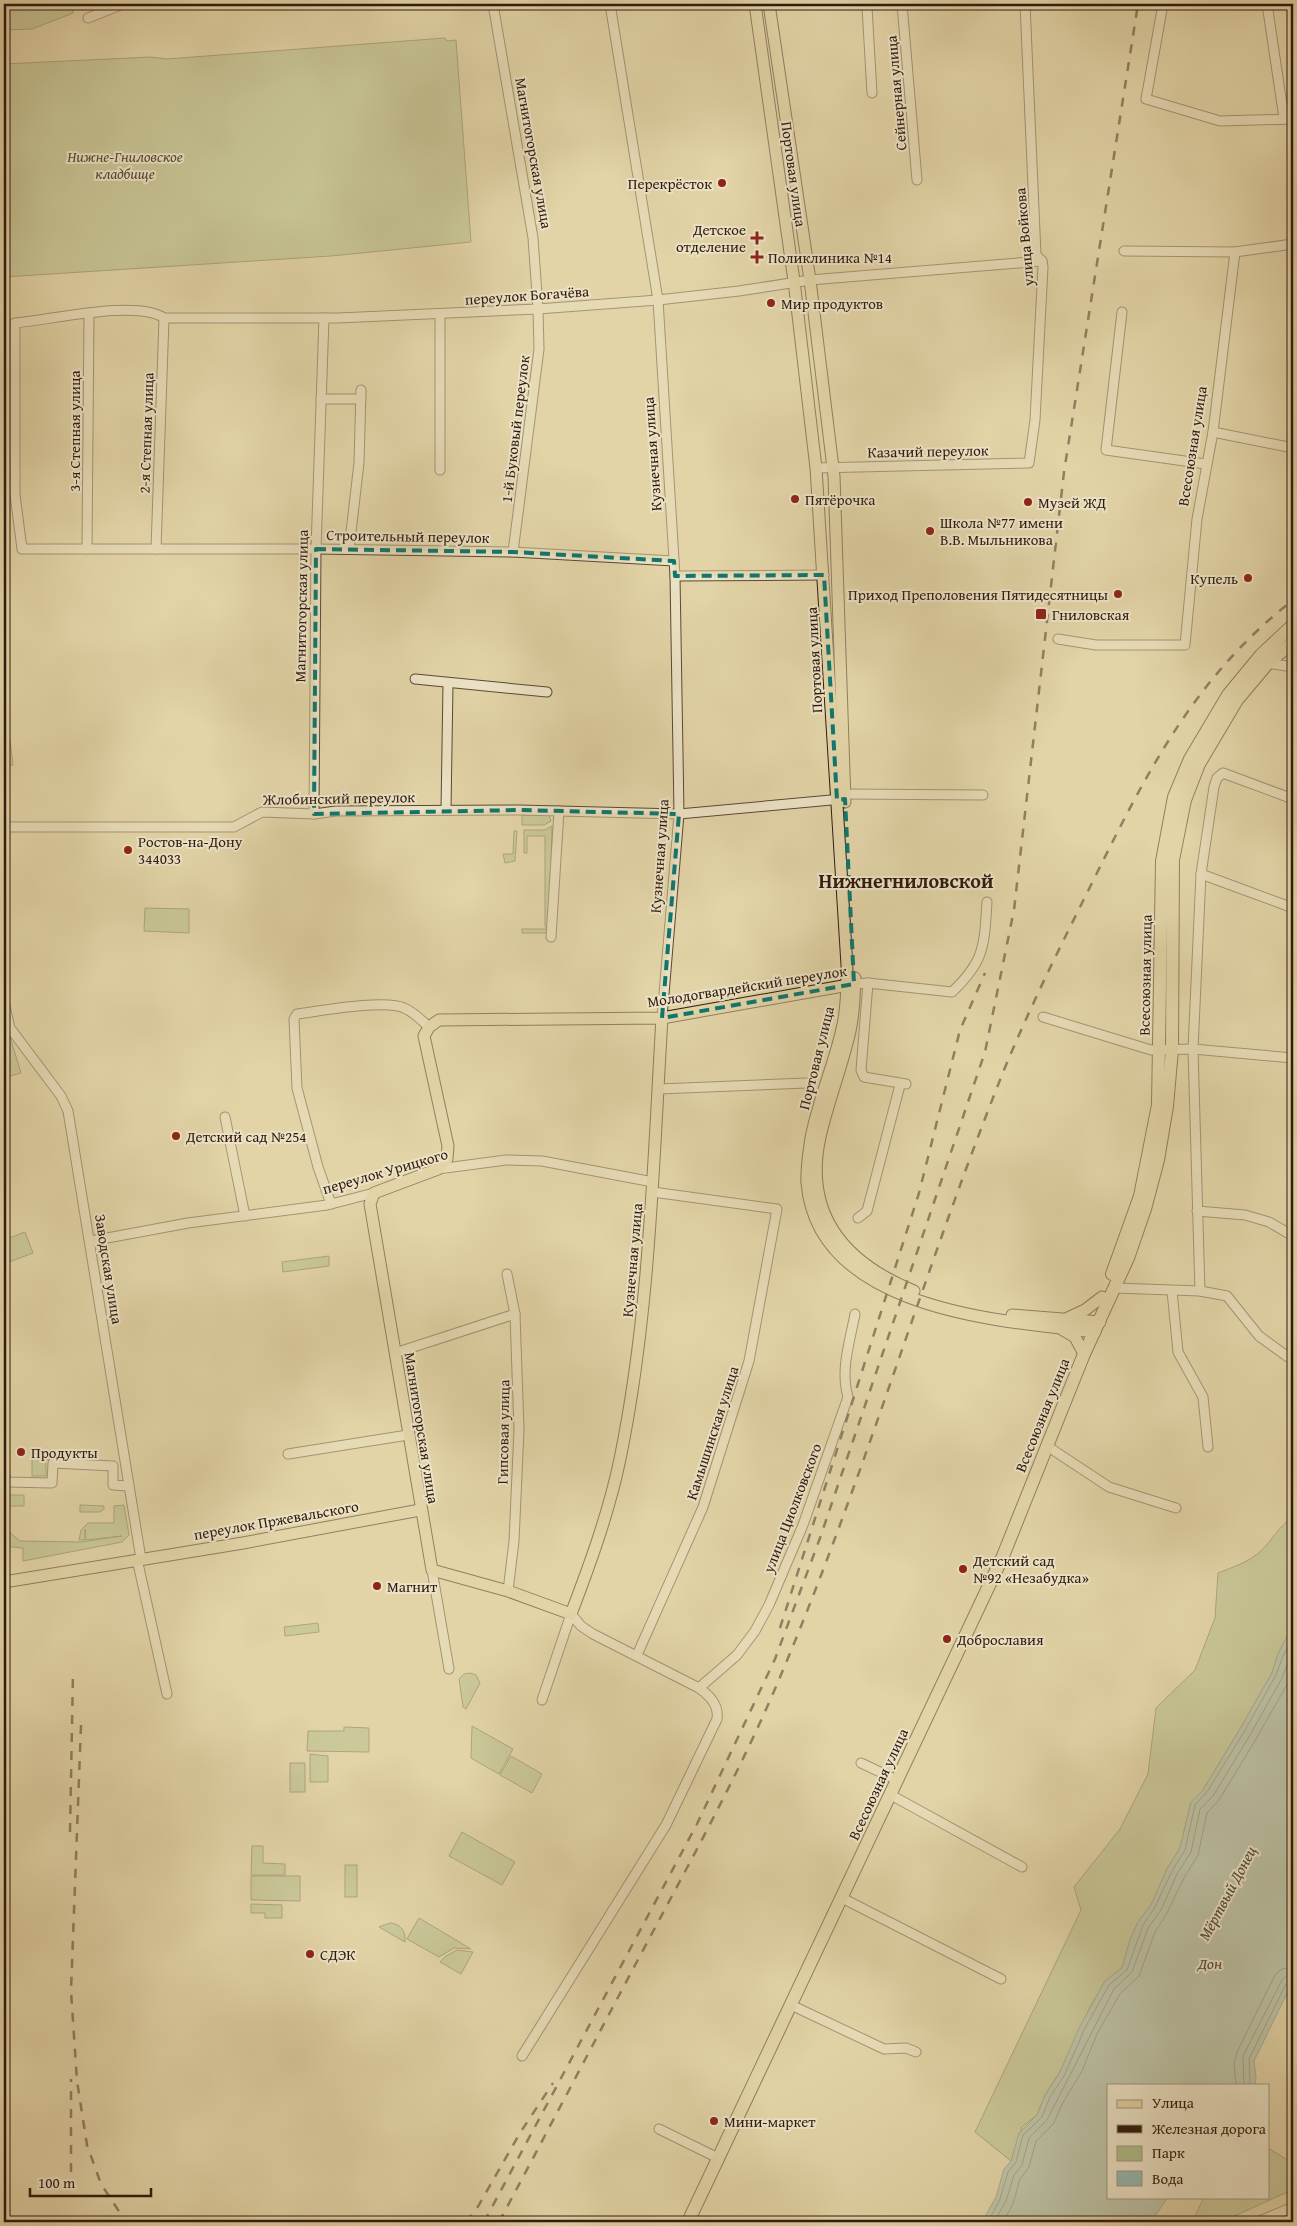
<svg xmlns="http://www.w3.org/2000/svg" width="1297" height="2226" font-family="'Gentium Book Plus',serif">
  <style>
    .green { fill: #b0bd89; stroke: #706c4c }
    .water { fill: #96b7ae; stroke: #6d786e }
    .lines { fill: none; stroke-linecap: round; stroke-linejoin: round }
    .shore { stroke: #62685e; stroke-width: 1 }
    .minor-casing { stroke: #5c4835; stroke-width: 11 }
    .major-casing { stroke: #2f1a0f; stroke-width: 13 }
    .highway-casing { stroke: #2f1a0f; stroke-width: 14 }
    .minor { stroke: #ece3c6; stroke-width: 9 }
    .major { stroke: #e2d4a7; stroke-width: 11 }
    .highway { stroke: #e2d4a7; stroke-width: 12 }
    .rail { stroke: #2f1a0f; stroke-width: 2.5; stroke-dasharray: 9 9; stroke-linecap: butt }
    .marked { fill: none; stroke: #0f766e; stroke-width: 4; stroke-dasharray: 10 6; stroke-linejoin: round }
    .poi-dot { fill: #8f2418; stroke: #ece3c6; stroke-width: 2 }
    .labels { text-anchor: middle; dominant-baseline: central; stroke-width: 4; stroke-linejoin: round; paint-order: stroke }
    .street-label { font-size: 15px; fill: #2f1a0f; stroke: #ece3c6 }
    .park-label { font-size: 15px; font-style: italic; fill: #564b34; stroke: #ece3c6 }
    .poi-label { font-size: 15px; fill: #2f1a0f; stroke: #ece3c6; text-anchor: start }
    .water-label { font-size: 16px; font-style: italic; fill: #4e493f; stroke: #ece3c6 }
    .district-label { font-size: 20px; font-weight: bold; fill: #2f1a0f; stroke: #ece3c6 }
  </style>
  <rect width="100%" height="100%" fill="#e2d4a7"/>
  <filter id="stains"><feTurbulence type="fractalNoise" baseFrequency=".004" numOctaves="4"/><feColorMatrix values="0 0 0 0 .2 0 0 0 0 .09 0 0 0 0 .02 0 0 0 .5 -.17"/></filter>
  <radialGradient id="worn" r=".72"><stop offset=".6" stop-color="#630" stop-opacity="0"/><stop offset="1" stop-color="#630" stop-opacity=".3"/></radialGradient>
  <g class="green">
    <polygon points="4,4 73,4 73,13 32,29 4,30"/>
    <polygon points="445,38 447,41 456,40 471,242 331,256 4,277 4,64 151,57 167,59"/>
    <polygon points="4,692 13,765 4,766"/>
    <polygon points="522,815 549,815 551,821 544,825 522,825"/>
    <polygon points="552,826 550,927 545,927 545,836 527,836 527,853 524,853 524,830 545,830"/>
    <polygon points="514,831 517,831 515,861 505,863 503,854 513,854"/>
    <polygon points="145,908 189,909 189,933 144,931"/>
    <rect x="522" y="929" width="27" height="4"/>
    <rect x="1143" y="937" width="10" height="15"/>
    <polygon points="4,1017 21,1073 4,1078"/>
    <polygon points="25,1232 33,1253 4,1264 4,1240"/>
    <polygon points="329,1256 329,1266 283,1272 282,1262"/>
    <rect x="32" y="1453" width="14" height="23"/>
    <polygon points="47,1453 77,1454 77,1461 47,1460"/>
    <polygon points="9,1495 24,1495 24,1506 8,1506"/>
    <polygon points="80,1505 104,1506 104,1509 100,1512 80,1512"/>
    <polygon points="124,1505 129,1535 122,1542 23,1561 23,1548 4,1546 4,1528 20,1541 81,1542 122,1536 86,1540 85,1529 85,1540 79,1540 81,1530 88,1523 114,1523 114,1506"/>
    <path d="M1291 1518H1293L1291 1629 1278 1654 1272 1673 1240 1729 1203 1790 1191 1802 1180 1848 1167 1869 1151 1905 1138 1922 1130 1940 1122 1968 1105 1981 1090 2007 1066 2062 1045 2095 1037 2115 1022 2127 1011 2161 975 2132 1081 1910 1074 1887 1120 1829 1148 1774 1156 1708 1195 1670 1215 1618 1218 1573C1233 1567 1249 1562 1261 1551 1272 1540 1279 1527 1291 1518Z"/>
    <polygon points="318,1623 319,1632 285,1636 284,1627"/>
    <polygon points="470,1673 476,1675 480,1683 466,1709 463,1707 459,1679 464,1674"/>
    <polygon points="472,1726 513,1749 499,1774 471,1758"/>
    <polygon points="344,1727 369,1728 369,1752 307,1751 308,1731 344,1731"/>
    <polygon points="310,1754 328,1756 328,1782 310,1782"/>
    <polygon points="511,1756 542,1774 532,1793 500,1775"/>
    <rect x="290" y="1763" width="15" height="29"/>
    <polygon points="462,1832 515,1862 502,1885 449,1856"/>
    <polygon points="252,1846 263,1846 263,1863 285,1864 285,1875 251,1875"/>
    <rect x="345" y="1865" width="12" height="32"/>
    <polygon points="251,1876 300,1876 300,1901 251,1900"/>
    <polygon points="251,1904 282,1905 282,1918 265,1918 265,1913 251,1913"/>
    <polygon points="419,1918 471,1949 454,1948 439,1957 407,1939"/>
    <path d="M390 1923C401 1924 406 1931 405 1942L379 1927Z"/>
    <polygon points="457,1950 473,1952 461,1974 440,1962 446,1956"/>
    <polygon points="1268,2148 1286,2159 1293,2169 1292,2190 1221,2222 1189,2222 1195,2216 1204,2197 1268,2197"/>
  </g>
  <polygon class="water" points="1293,1625 1293,1981 1254,2061 1256,2077 1255,2085 1108,2085 1108,2197 1168,2197 1151,2222 982,2222 996,2197 1004,2169 1011,2161 1019,2133 1037,2115 1045,2095 1059,2074 1080,2026 1105,1981 1122,1968 1130,1940 1138,1922 1151,1905 1167,1869 1180,1848 1191,1802 1203,1790 1240,1729 1272,1673 1278,1654"/>
  <g class="lines">
    <g class="shore">
      <polyline points="1236,2085 1234,2064 1237,2052 1275,1975 1282,1969 1293,1967"/>
      <polyline points="1244,2085 1243,2056 1282,1980 1287,1975 1293,1974"/>
      <polyline points="1250,2085 1249,2059 1286,1984 1293,1980"/>
      <polyline points="988,2222 1000,2199 1008,2172 1016,2162 1023,2135 1042,2117 1050,2097 1064,2076 1085,2028 1109,1985 1127,1970 1143,1925 1155,1907 1172,1871 1185,1850 1195,1805 1207,1792 1244,1732 1276,1675 1283,1656 1293,1636"/>
      <polyline points="994,2222 1006,2201 1014,2175 1022,2165 1029,2138 1047,2120 1114,1989 1132,1972 1148,1928 1161,1910 1177,1874 1191,1852 1200,1809 1213,1796 1250,1735 1282,1678 1293,1649"/>
      <polyline points="1003,2222 1013,2204 1020,2179 1029,2167 1036,2141 1054,2123 1062,2104 1082,2071 1097,2034 1120,1994 1139,1976 1155,1932 1167,1913 1184,1878 1198,1855 1207,1813 1219,1800 1256,1739 1289,1681 1293,1667"/>
    </g>
    <defs>
      <g id="minor">
        <polyline points="493,4 533,238 538,309 539,349 513,552"/>
        <polyline points="610,4 658,300 675,576 679,814 662,1018"/>
        <polyline points="902,4 917,180"/>
        <polyline points="1163,4 1146,99 1220,121 1293,119"/>
        <polyline points="1267,4 1284,118"/>
        <polyline points="88,18 123,4"/>
        <polyline points="872,93 867,7 873,4"/>
        <polyline points="1124,251 1235,252 1293,244"/>
        <polyline points="1122,312 1106,450 1206,464"/>
        <polyline points="321,399 361,399"/>
        <polyline points="1213,432 1293,448"/>
        <polyline points="816,468 1029,463 1035,420 1043,267 1042,261 1036,255 1025,4"/>
        <polyline points="440,470 440,315"/>
        <polyline points="87,549 89,314"/>
        <polyline points="156,549 164,318"/>
        <polyline points="349,549 359,463 361,390"/>
        <path d="M674 561 513 552 316 549H22L15 495V323C50 320 138 299 164 318H338L538 309 658 300 739 291 810 280 1042 261"/>
        <polyline points="675,576 824,575"/>
        <polyline points="1058,639 1096,645 1185,645 1197,519 1213,432 1235,252"/>
        <polyline points="1268,663 1293,667"/>
        <polyline points="415,679 547,692"/>
        <polyline points="845,794 983,795"/>
        <polyline points="446,810 448,684"/>
        <polyline points="314,814 316,549 324,318"/>
        <polyline points="4,827 234,827 262,812 314,814 336,811 519,810 679,814 842,799"/>
        <polyline points="1201,874 1293,908"/>
        <polyline points="551,937 559,811"/>
        <polyline points="868,983 861,1070 864,1077 906,1084"/>
        <path d="M854 984 868 983 952 992C985 961 984 946 987 902"/>
        <polyline points="4,1002 10,1028 61,1096 68,1111 141,1559"/>
        <polyline points="1043,1017 1151,1050 1193,1049 1293,1058"/>
        <polyline points="659,1089 807,1083"/>
        <polyline points="225,1117 245,1216"/>
        <polyline points="438,1169 506,1160 542,1161 653,1182"/>
        <path d="M331 1204 318 1167 297 1088 294 1019 297 1014C320 1011 385 999 404 1008 414 1012 421 1020 429 1027"/>
        <polyline points="1197,1211 1245,1215 1269,1222 1293,1236"/>
        <polyline points="858,1218 867,1211 900,1085"/>
        <polyline points="91,1241 188,1223 327,1205 374,1193"/>
        <polyline points="507,1274 515,1314 519,1430 514,1541 508,1591"/>
        <polyline points="1115,1288 1200,1291 1227,1296 1259,1336 1288,1357"/>
        <polyline points="1172,1291 1178,1352 1203,1397 1208,1447"/>
        <polyline points="1200,1291 1193,1049 1201,874 1214,787 1217,778 1223,773 1293,799"/>
        <polyline points="395,1353 515,1314"/>
        <polyline points="1047,1446 1109,1487 1176,1508"/>
        <polyline points="288,1454 408,1435"/>
        <polyline points="4,1474 7,1482 52,1483 53,1463 113,1466 113,1485 128,1486"/>
        <polyline points="137,1559 167,1694"/>
        <polyline points="432,1570 449,1669"/>
        <polyline points="637,1655 703,1507 749,1361 777,1209 653,1192"/>
        <path d="M699 1688 737 1655 755 1631 769 1605 803 1525 848 1397C840 1370 850 1341 855 1314"/>
        <polyline points="542,1700 571,1614"/>
        <polyline points="861,1763 897,1780"/>
        <polyline points="891,1795 1022,1867"/>
        <polyline points="842,1898 1001,1979"/>
        <polyline points="791,2005 884,2049 906,2048 916,2052"/>
        <path d="M522 2056 666 1825 717 1719C719 1705 710 1696 699 1688L593 1634 581 1626 571 1614"/>
        <polyline points="659,2129 718,2158"/>
        <polyline points="1257,2222 1293,2207"/>
      </g>
      <g id="major">
        <path d="M755 4 794 281 816 468 847 965C847 986 847 1008 842 1029 834 1065 818 1101 811 1138 809 1152 806 1169 807 1183 818 1310 1000 1321 1095 1332"/>
        <polyline points="769,4 810,280 834,476 845,802"/>
        <path d="M855 978C854 996 854 1014 850 1031 842 1067 828 1101 820 1137 803 1215 845 1263 914 1291"/>
        <path d="M662 1018C653 1165 650 1313 620 1459 609 1512 590 1564 571 1614L508 1591 432 1570 370 1204 374 1193 438 1169 447 1159 448 1146 424 1036 429 1027 439 1020 662 1018 854 984"/>
        <polyline points="1012,1315 1100,1322"/>
        <polyline points="1068,1318 1085,1310 1102,1297"/>
        <polyline points="1063,1330 1075,1337 1084,1354"/>
        <polyline points="4,1582 243,1543 420,1510"/>
      </g>
      <g id="highway">
        <polyline points="1112,1274 1140,1196 1158,1105 1162,861 1174,797 1190,759 1228,695 1261,655 1293,625"/>
        <polyline points="688,2222 1003,1556 1084,1354 1128,1258 1145,1209 1158,1160 1167,1106 1172,1050 1173,860 1185,800 1199,764 1237,700 1268,663 1293,642"/>
      </g>
    </defs>
    <use href="#minor" class="minor-casing"/>
    <use href="#major" class="major-casing"/>
    <use href="#highway" class="highway-casing"/>
    <use href="#minor" class="minor"/>
    <use href="#major" class="major"/>
    <use href="#highway" class="highway"/>
    <g class="rail">
      <polyline points="780,1628 919,1193 960,1030 985,973"/>
      <polyline points="81,1725 71,1991 77,2081 87,2145 101,2184 126,2222"/>
      <polyline points="70,1832 73,1672"/>
      <polyline points="71,2172 71,2079"/>
      <polyline points="466,2222 476,2210 520,2133 553,2083"/>
      <polyline points="484,2222 697,1824 775,1659 820,1538 985,1052 1014,910 1064,472 1138,4"/>
      <path d="M499 2222C552 2123 604 2023 657 1924 702 1840 747 1757 783 1670 866 1473 925 1267 1004 1070 1030 1007 1060 947 1090 887 1145 776 1193 678 1293 600"/>
    </g>
  </g>
  <path d="M0 0H1297V2226H0ZM316 549 513 552 674 561 675 576 824 575 837 800 845 799 854 984 662 1018 679 814 519 810 314 814Z" fill="#e2d4a7" fill-opacity=".55" fill-rule="evenodd"/>
  <path class="marked" d="M316 549 513 552 674 561 675 576 824 575 837 800 845 799 854 984 662 1018 679 814 519 810 314 814Z"/>
  <g class="poi-dot">
    <circle cx="722" cy="183" r="5"/>
    <path d="M754.5 230.5h5v5h5v5h-5v5h-5v-5h-5v-5h5z"/>
    <path d="M754.5 249.5h5v5h5v5h-5v5h-5v-5h-5v-5h5z"/>
    <circle cx="771" cy="303" r="5"/>
    <circle cx="795" cy="499" r="5"/>
    <circle cx="1028" cy="502" r="5"/>
    <circle cx="930" cy="531" r="5"/>
    <circle cx="1248" cy="578" r="5"/>
    <circle cx="1118" cy="594" r="5"/>
    <rect x="1035" y="608" width="12" height="12" rx="2.5"/>
    <circle cx="128" cy="850" r="5"/>
    <circle cx="176" cy="1136" r="5"/>
    <circle cx="21" cy="1452" r="5"/>
    <circle cx="963" cy="1569" r="5"/>
    <circle cx="377" cy="1586" r="5"/>
    <circle cx="947" cy="1639" r="5"/>
    <circle cx="310" cy="1954" r="5"/>
    <circle cx="714" cy="2121" r="5"/>
  </g>
  <g class="labels">
    <g class="street-label">
      <text transform="translate(896 93) rotate(-95)">Сейнерная улица</text>
      <text transform="translate(534 153) rotate(80)">Магнитогорская улица</text>
      <text transform="translate(794 174) rotate(82)">Портовая улица</text>
      <text transform="translate(1024 237) rotate(-95)">улица Войкова</text>
      <text transform="translate(527 295) rotate(-4)">переулок Богачёва</text>
      <text transform="translate(515 429) rotate(-83)">1-й Буковый переулок</text>
      <text transform="translate(74 431) rotate(-90)">3-я Степная улица</text>
      <text transform="translate(146 433) rotate(-88)">2-я Степная улица</text>
      <text transform="translate(1192 446) rotate(-81)">Всесоюзная улица</text>
      <text transform="translate(928 451) rotate(-1)">Казачий переулок</text>
      <text transform="translate(652 454) rotate(-94)">Кузнечная улица</text>
      <text transform="translate(408 536) rotate(1)">Строительный переулок</text>
      <text transform="translate(301 606) rotate(-89)">Магнитогорская улица</text>
      <text transform="translate(814 660) rotate(-93)">Портовая улица</text>
      <text transform="translate(339 798) rotate(-1)">Жлобинский переулок</text>
      <text transform="translate(659 856) rotate(-86)">Кузнечная улица</text>
      <text transform="translate(1145 975) rotate(-89)">Всесоюзная улица</text>
      <text transform="translate(747 986) rotate(-9)">Молодогвардейский переулок</text>
      <text transform="translate(816 1058) rotate(-76)">Портовая улица</text>
      <text transform="translate(385 1171) rotate(-16)">переулок Урицкого</text>
      <text transform="translate(632 1260) rotate(-85)">Кузнечная улица</text>
      <text transform="translate(109 1269) rotate(81)">Заводская улица</text>
      <text transform="translate(1042 1415) rotate(-68)">Всесоюзная улица</text>
      <text transform="translate(422 1428) rotate(81)">Магнитогорская улица</text>
      <text transform="translate(503 1432) rotate(-89)">Гипсовая улица</text>
      <text transform="translate(712 1433) rotate(-72)">Камышинская улица</text>
      <text transform="translate(792 1508) rotate(-69)">улица Циолковского</text>
      <text transform="translate(276 1520) rotate(-10)">переулок Пржевальского</text>
      <text transform="translate(878 1784) rotate(-65)">Всесоюзная улица</text>
    </g>
    <g class="park-label">
      <text x="125" y="156">Нижне-Гниловское<tspan x="125" dy="17">кладбище</tspan></text>
    </g>
    <g class="poi-label">
      <text x="712" y="183" text-anchor="end">Перекрёсток</text>
      <text x="746" y="229" text-anchor="end">Детское<tspan x="746" dy="17">отделение</tspan></text>
      <text x="768" y="257">Поликлиника №14</text>
      <text x="781" y="303">Мир продуктов</text>
      <text x="805" y="499">Пятёрочка</text>
      <text x="1038" y="502">Музей ЖД</text>
      <text x="940" y="522">Школа №77 имени<tspan x="940" dy="17">В.В. Мыльникова</tspan></text>
      <text x="1238" y="578" text-anchor="end">Купель</text>
      <text x="1108" y="594" text-anchor="end">Приход Преполовения Пятидесятницы</text>
      <text x="1052" y="614">Гниловская</text>
      <text x="138" y="841">Ростов-на-Дону<tspan x="138" dy="17">344033</tspan></text>
      <text x="186" y="1136">Детский сад №254</text>
      <text x="31" y="1452">Продукты</text>
      <text x="973" y="1560">Детский сад<tspan x="973" dy="17">№92 «Незабудка»</tspan></text>
      <text x="387" y="1586">Магнит</text>
      <text x="957" y="1639">Доброславия</text>
      <text x="320" y="1954">СДЭК</text>
      <text x="724" y="2121">Мини-маркет</text>
    </g>
    <g class="water-label">
      <text transform="translate(1227 1893) rotate(-62)">Мёртвый Донец</text>
      <text x="1210" y="1963">Дон</text>
    </g>
    <g class="district-label">
      <text x="906" y="880">Нижнегниловской</text>
    </g>
  </g>
  <rect width="1297" height="2226" fill="none" stroke="#e2d4a7" stroke-width="20"/>
  <rect x="5" y="5" width="1287" height="2216" fill="none" stroke="#2f1a0f" stroke-width="2.5"/>
  <rect x="10" y="10" width="1277" height="2206" fill="none" stroke="#2f1a0f"/>
  <rect x="1107" y="2084" width="162" height="115" fill="#ece3c6" stroke="#a0937d"/>
  <rect x="1117" y="2100" width="25" height="8" fill="#e2d4a7" stroke="#a0937d"/>
  <text x="1152" y="2108" font-size="15" fill="#2f1a0f">Улица</text>
  <rect x="1117" y="2125" width="25" height="8" fill="#2f1a0f" stroke="#a0937d"/>
  <text x="1152" y="2134" font-size="15" fill="#2f1a0f">Железная дорога</text>
  <rect x="1117" y="2146" width="25" height="15" fill="#b0bd89" stroke="#a0937d"/>
  <text x="1152" y="2158" font-size="15" fill="#2f1a0f">Парк</text>
  <rect x="1117" y="2171" width="25" height="15" fill="#96b7ae" stroke="#a0937d"/>
  <text x="1152" y="2184" font-size="15" fill="#2f1a0f">Вода</text>
  <path d="M30 2188v8h121v-8" fill="none" stroke="#2f1a0f" stroke-width="2.5"/>
  <text x="38" y="2188" font-size="15" fill="#2f1a0f" stroke="#ece3c6" stroke-width="4" paint-order="stroke">100 m</text>
  <rect width="100%" height="100%" filter="url(#stains)"/>
  <rect width="100%" height="100%" fill="url(#worn)"/>
</svg>
